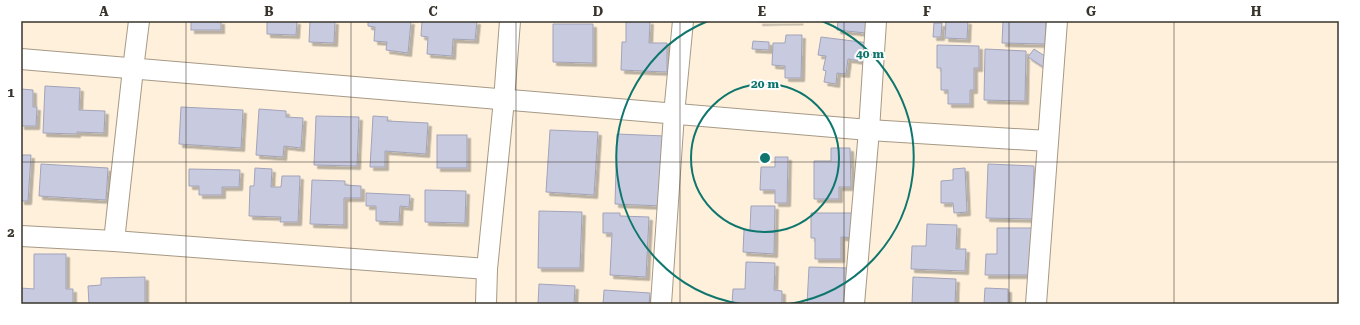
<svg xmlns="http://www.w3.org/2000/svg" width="1360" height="325" font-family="'Roboto Serif',serif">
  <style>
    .building { fill: #c8cae0; stroke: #a2a3b9; filter: url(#shadow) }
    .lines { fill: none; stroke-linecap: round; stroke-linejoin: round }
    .street-casing { stroke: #a69986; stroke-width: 22 }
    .street { stroke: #fff; stroke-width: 20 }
    .grid { fill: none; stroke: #39342c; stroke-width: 1; stroke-opacity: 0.55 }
    .ring { fill: none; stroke: #0f766e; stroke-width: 2 }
    .centre { fill: #0f766e; stroke: #fff; stroke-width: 2 }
    .ring-label { font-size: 12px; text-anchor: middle; font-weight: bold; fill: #0f766e; stroke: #fff; stroke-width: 4; stroke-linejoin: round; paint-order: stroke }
    .neatline { fill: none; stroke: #39342c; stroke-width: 1.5 }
    .grid-label { font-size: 13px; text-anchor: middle; font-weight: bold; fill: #39342c }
  </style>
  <defs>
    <filter id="shadow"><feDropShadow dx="3.5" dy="3.5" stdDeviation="0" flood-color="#0004"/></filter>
  </defs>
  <rect width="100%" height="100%" fill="#fef0db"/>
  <g class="building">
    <rect x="191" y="21" width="30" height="9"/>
    <polygon points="267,21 297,21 296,35 267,34"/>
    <polygon points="310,21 335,21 334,43 309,42"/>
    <polygon points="368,21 411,21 408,53 386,50 387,42 374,41 375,27 368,26"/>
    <polygon points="422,21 477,21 475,40 453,39 452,56 427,54 428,37 421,36"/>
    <polygon points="626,21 650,21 649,43 667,43 667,72 621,70 622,42 626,42"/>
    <polygon points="759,21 800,21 759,22"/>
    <polygon points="838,21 867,21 866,33 837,30"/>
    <polygon points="946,21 968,21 967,39 945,38"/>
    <polygon points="1003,21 1046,21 1045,44 1002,43"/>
    <polygon points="934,23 942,23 941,37 933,37"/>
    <polygon points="553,24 593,24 593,63 553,62"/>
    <polygon points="786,35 802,35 801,78 785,78 785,66 772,65 773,43 785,43"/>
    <polygon points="821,37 869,43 867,62 848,59 846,74 837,73 836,84 824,82 826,71 823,70 826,56 818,55"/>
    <polygon points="753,41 769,42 769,50 752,49"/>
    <polygon points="937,45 979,46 979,68 974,68 974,90 970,90 970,104 948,104 948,90 941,90 941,68 937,68"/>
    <polygon points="985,49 1026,51 1025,101 984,100"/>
    <polygon points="1034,49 1051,60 1045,68 1028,57"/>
    <polygon points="45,86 80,88 79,110 105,111 104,133 77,132 77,134 43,133"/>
    <polygon points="21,89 33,90 33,107 37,107 36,126 21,126"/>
    <polygon points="181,107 243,110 241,148 179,144"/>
    <polygon points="259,109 286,111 286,117 303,118 301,148 284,146 283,157 256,155"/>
    <polygon points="316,116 359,117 357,166 314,165"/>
    <polygon points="373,116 388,117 387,121 428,123 426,154 385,151 385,167 370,167"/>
    <polygon points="550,130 598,132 594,195 546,192"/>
    <polygon points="617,134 665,136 663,206 615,204"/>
    <rect x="437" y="135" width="30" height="33"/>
    <polygon points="831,148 850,148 851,187 839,187 839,199 814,199 814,161 831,161"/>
    <polygon points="21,155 31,155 28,201 21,201"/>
    <polygon points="775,157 788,157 787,203 775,203 775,190 760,190 761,167 775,167"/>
    <polygon points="41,164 108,168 106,200 39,196"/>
    <polygon points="988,164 1034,166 1033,219 986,218"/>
    <polygon points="255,168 272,169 271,187 281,187 282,176 300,176 298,222 280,222 281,217 249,216 250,186 254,186"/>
    <polygon points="965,168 967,212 954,213 953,203 941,203 941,181 953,180 953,169"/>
    <polygon points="189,169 240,170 239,187 222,187 222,195 199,195 199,186 189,186"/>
    <polygon points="312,180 345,181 345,185 361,186 361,198 344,198 344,225 310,224"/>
    <polygon points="425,190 466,191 465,223 425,222"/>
    <polygon points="366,193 410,195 409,207 400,206 399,222 376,221 376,206 366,206"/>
    <polygon points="751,206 775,206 774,254 743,252 744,230 750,230"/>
    <polygon points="539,211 582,212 580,268 538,268"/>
    <polygon points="603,213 620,213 620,216 649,217 646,277 610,275 612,233 603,233"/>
    <polygon points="811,213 856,213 856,238 841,237 841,259 815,259 815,238 811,238"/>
    <polygon points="927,224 957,225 956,249 966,249 965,271 911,269 912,246 926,246"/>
    <polygon points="997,228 1035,228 1032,275 985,275 986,254 997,254"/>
    <polygon points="34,254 66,254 66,289 73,289 73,304 21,304 21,288 34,289"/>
    <polygon points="746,262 775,263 774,290 782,291 782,304 732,304 733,289 745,289"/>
    <polygon points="809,267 848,268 847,304 807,304"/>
    <polygon points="145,277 145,304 89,304 88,286 101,285 101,278"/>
    <polygon points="913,277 956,279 955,304 912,304"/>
    <polygon points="539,284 575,286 574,304 538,304"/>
    <polygon points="985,288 1008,289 1008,304 984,304"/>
    <polygon points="604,290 650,293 649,304 603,304"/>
  </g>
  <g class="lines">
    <defs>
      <g id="street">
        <polyline points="21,59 869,130 1048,141"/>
        <polyline points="21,236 114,241 487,269"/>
        <polyline points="114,241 133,69 139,21"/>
        <polyline points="486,304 487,269 504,100 510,21"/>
        <polyline points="661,304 674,114 683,21"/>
        <polyline points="854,304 869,130 876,21"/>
        <polyline points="1036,304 1057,21"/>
      </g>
    </defs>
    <use href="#street" class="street-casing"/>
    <use href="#street" class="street"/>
  </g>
  <path class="grid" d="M186 21V304M351 21V304M516 21V304M680 21V304M844 21V304M1009 21V304M1174 21V304M21 162H1339"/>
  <g class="ring">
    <circle cx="765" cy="158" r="74"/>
    <path d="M741 304A148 148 0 0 1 708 21M822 21A148 148 0 0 1 789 304"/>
  </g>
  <circle cx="765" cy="158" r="6" class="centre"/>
  <g class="ring-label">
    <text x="870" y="58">40 m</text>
    <text x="765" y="88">20 m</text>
  </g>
  <rect width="1360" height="325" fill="none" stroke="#ffffff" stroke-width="44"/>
  <rect x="22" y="22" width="1316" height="281" class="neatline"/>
  <g class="grid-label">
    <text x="104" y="16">A</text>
    <text x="269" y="16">B</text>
    <text x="433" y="16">C</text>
    <text x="598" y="16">D</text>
    <text x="762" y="16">E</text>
    <text x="927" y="16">F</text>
    <text x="1091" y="16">G</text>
    <text x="1256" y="16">H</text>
    <text x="11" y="97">1</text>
    <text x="11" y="237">2</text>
  </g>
</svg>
